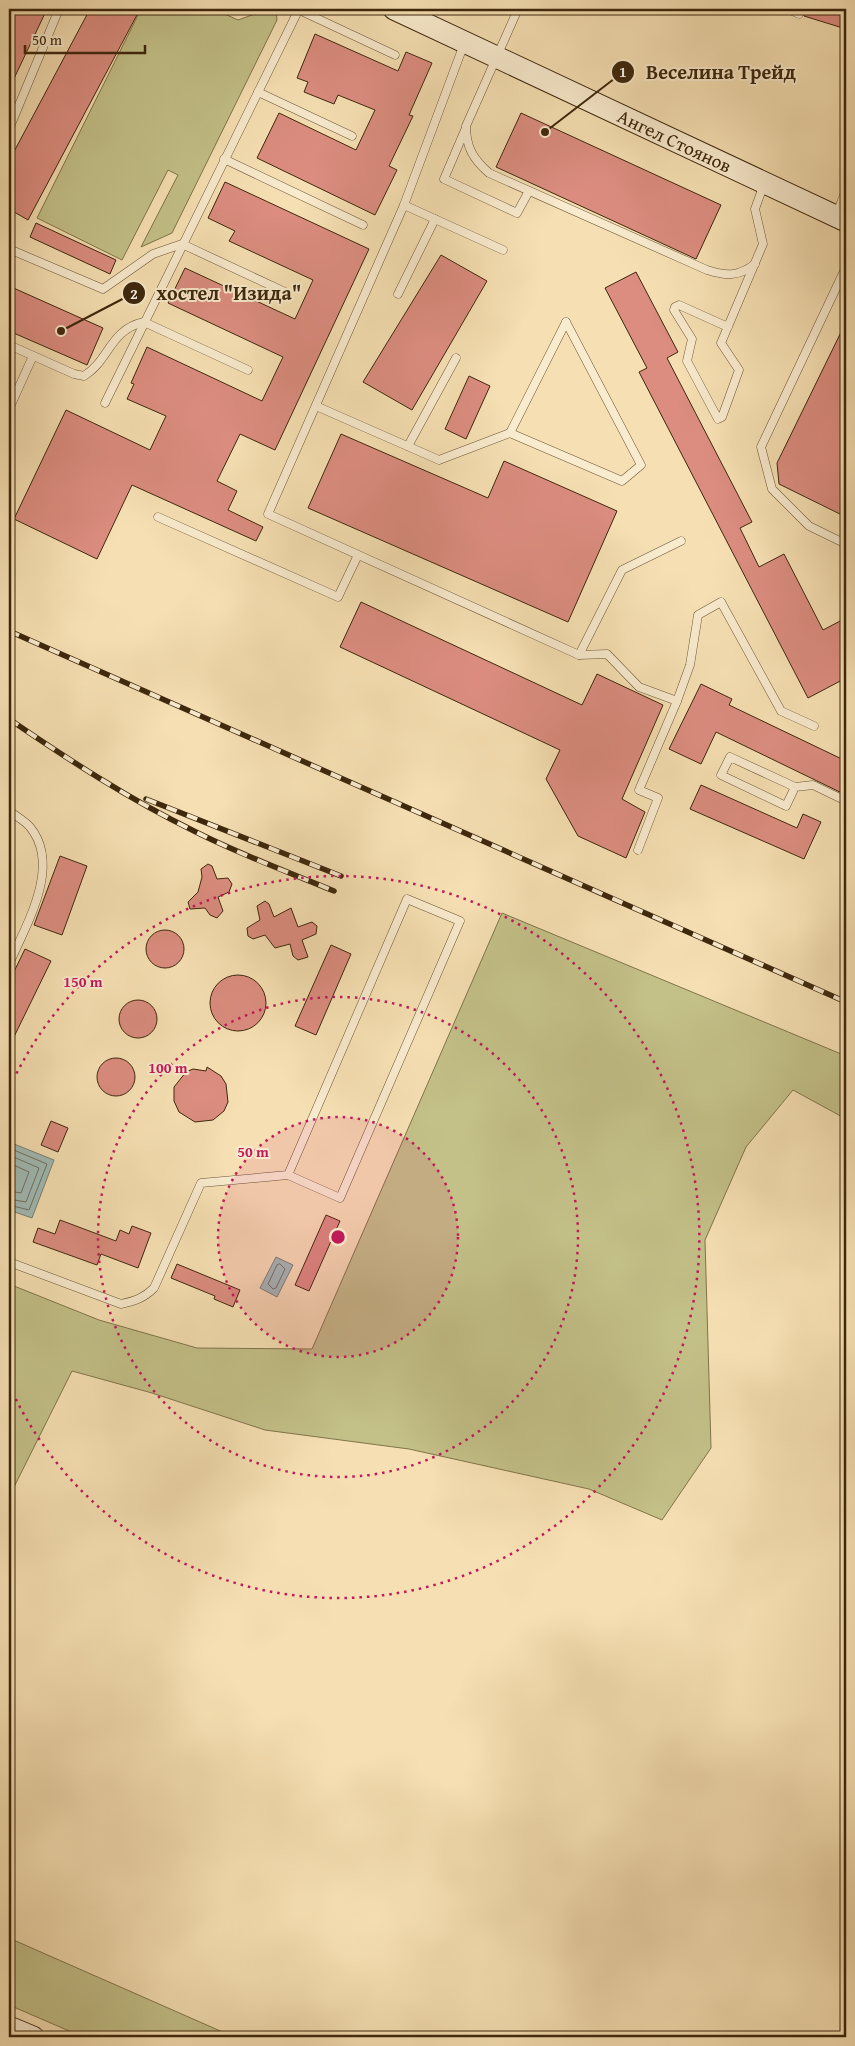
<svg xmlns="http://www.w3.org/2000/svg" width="855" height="2046" font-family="'Gentium Book Plus',serif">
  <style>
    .green { fill: #c3c088; stroke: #80744a }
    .water { fill: #a0bbb6; stroke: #788072 }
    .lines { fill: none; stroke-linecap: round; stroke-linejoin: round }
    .shore { stroke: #6e7161; stroke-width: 1 }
    .building { fill: #dc8d80; stroke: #3d270c }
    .lane-casing { stroke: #6b5536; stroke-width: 9 }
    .secondary-casing { stroke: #3d270c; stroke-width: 23 }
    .lane { stroke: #f9ebce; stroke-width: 8 }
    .secondary { stroke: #f9ebce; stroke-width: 21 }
    .rail-casing { stroke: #3d270c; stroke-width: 5.5 }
    .rail { stroke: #f9ebce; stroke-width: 4; stroke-dasharray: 11; stroke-linecap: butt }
    .ring { fill: none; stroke: #c2185b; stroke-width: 2.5; stroke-dasharray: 2.5 5 }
    .labels { text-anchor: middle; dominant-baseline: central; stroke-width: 4; stroke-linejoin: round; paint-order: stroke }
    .street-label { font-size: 19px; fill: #3d270c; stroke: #f9ebce }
    .centre { fill: #c2185b; stroke: #f9ebce; stroke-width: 2.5 }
    .ring-label { font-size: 15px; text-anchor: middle; font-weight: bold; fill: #c2185b; stroke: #f9ebce; stroke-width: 4; stroke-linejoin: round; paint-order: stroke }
    .leader { fill: none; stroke: #3d270c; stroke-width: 2 }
    .callout-dot { fill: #3d270c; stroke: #f9ebce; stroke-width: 2 }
    .mark-label { font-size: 15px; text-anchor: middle; font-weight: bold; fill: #fff }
    .callout-label { font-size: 20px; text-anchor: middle; font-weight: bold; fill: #3d270c; stroke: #f9ebce; stroke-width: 4; stroke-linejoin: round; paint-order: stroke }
  </style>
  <rect width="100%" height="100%" fill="#f6e0b3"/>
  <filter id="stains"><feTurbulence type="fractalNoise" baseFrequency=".004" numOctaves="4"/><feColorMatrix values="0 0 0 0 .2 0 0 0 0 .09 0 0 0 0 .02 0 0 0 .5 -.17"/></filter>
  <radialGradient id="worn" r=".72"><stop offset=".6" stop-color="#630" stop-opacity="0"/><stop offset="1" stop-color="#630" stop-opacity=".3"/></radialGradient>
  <g class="green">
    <polygon points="141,9 214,9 238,20 269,9 276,9 277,20 172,233 141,247 178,175 168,170 122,260 37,218"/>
    <polygon points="502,913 846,1056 846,1119 793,1090 746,1147 705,1240 711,1448 662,1520 589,1489 409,1449 265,1430 152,1393 72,1371 9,1497 9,1284 99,1320 197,1348 312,1349"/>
    <polygon points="9,1938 234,2037 83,2037 9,2005"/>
  </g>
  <g class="water">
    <polygon points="9,1142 54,1160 32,1218 9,1210"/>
    <polygon points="276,1257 293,1265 277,1297 260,1288"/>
  </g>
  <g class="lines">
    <g class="shore">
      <polyline points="9,1148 47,1164 29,1210 9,1205"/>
      <polyline points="9,1155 39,1168 26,1202 9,1199"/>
      <polyline points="9,1163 29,1172 21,1193 9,1191"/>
      <polygon points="280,1264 285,1269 276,1288 273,1289 268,1284 277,1265"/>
    </g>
  </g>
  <g class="building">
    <polygon points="9,9 47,9 9,89"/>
    <polygon points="90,9 130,9 138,13 28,220 9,209 9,161"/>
    <polygon points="807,9 846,9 846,29 804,16"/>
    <polygon points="315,34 398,71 406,52 432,63 409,115 413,116 389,166 397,170 375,215 257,158 279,113 356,150 375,110 338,95 334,104 304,92 308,82 297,78"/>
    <polygon points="521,113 721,205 696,259 496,167"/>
    <polygon points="225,182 369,249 275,450 240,434 217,481 237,491 228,510 263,527 256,541 132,485 97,559 14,519 66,410 150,450 166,416 127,399 134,384 131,383 147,347 262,401 283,357 168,303 185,268 295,319 313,280 229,241 235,231 208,218"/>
    <polygon points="36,223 116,260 110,274 30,237"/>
    <polygon points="441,255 487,281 412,410 363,382"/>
    <polygon points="636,272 678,352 667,358 752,522 740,528 759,567 784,554 823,630 846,618 846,678 808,698 639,372 647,368 605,288"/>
    <polygon points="9,286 103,328 87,365 9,331"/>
    <polygon points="846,322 846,517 779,484 777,463"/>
    <polygon points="469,376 490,386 466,439 445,429"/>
    <polygon points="341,434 488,498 504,461 617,511 568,622 308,508"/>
    <polygon points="361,602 582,705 597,674 663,705 622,799 645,812 626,858 578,836 546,779 560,750 340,647"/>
    <polygon points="701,684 732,699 729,705 846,761 846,795 716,732 701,764 669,749"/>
    <polygon points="701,785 797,828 803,814 821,822 804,859 690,809"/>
    <polygon points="60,856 87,866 62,935 34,925"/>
    <polygon points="208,864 212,866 217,879 228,878 232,884 229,892 218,897 223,911 217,918 210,915 205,908 190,909 188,902 198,892 202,877 201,869"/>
    <polygon points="265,901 269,904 274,917 291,908 298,927 312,922 317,926 316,934 302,940 308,957 298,960 293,956 290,944 275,948 265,935 253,939 248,936 247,928 260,920 257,906"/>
    <circle cx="165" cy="949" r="19"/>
    <polygon points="331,945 351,954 316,1035 295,1026"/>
    <polygon points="25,949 51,961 9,1047 9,982"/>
    <circle cx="238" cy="1003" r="28"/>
    <circle cx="138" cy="1019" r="19"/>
    <circle cx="116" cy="1077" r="19"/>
    <polygon points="207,1067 221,1076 226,1084 228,1102 224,1111 213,1120 195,1122 179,1112 174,1101 174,1087 186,1072 193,1069 206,1071"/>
    <polygon points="51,1121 68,1128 58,1152 41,1145"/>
    <polygon points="326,1215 340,1221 309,1291 295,1285"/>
    <polygon points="60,1220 116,1241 120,1230 129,1234 132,1226 151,1233 138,1268 101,1254 97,1265 33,1242 38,1228 55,1234"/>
    <polygon points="177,1264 240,1290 233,1307 214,1299 215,1296 171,1278"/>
  </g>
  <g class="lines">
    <defs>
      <g id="lane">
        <polyline points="297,9 395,55"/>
        <path d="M518 9 466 126C466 147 473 159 489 173L707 270C726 276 738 277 755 264"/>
        <polyline points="788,9 799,14 801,9"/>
        <polyline points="464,44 404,205 268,514 579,655 622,570 681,541"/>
        <polyline points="258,92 352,136"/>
        <polyline points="9,129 59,9"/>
        <polyline points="465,130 444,179 517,213 529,191"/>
        <polyline points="224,159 363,225"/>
        <polyline points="404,205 503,250"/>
        <polyline points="836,216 846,190"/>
        <polyline points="9,249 103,289 153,254 182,244 285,292"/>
        <polyline points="846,267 761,447 772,489 809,526 846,544"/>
        <polyline points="398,294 435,219"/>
        <polyline points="728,327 679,305 675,307 674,310 692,339 687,361 718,419 722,417 739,370 721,343 763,244 755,209 764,184"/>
        <path d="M9 345 74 374 84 376C110 360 109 330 144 322L248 370"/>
        <polyline points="105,403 299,9"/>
        <polyline points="316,406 439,460 510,433 622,481 641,465 566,322"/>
        <polyline points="9,409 33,356"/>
        <polyline points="510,433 566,322"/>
        <polyline points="408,446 456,358"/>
        <polyline points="158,517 338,597 358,555"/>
        <polyline points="579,655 607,654 639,687 677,701 690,665 698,615 721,602 781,711 814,726"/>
        <polyline points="795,787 786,806 721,775 730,757 795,787 813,785 846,801"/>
        <path d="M9 811C16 816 25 821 30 827 62 866 26 925 9 964"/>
        <polyline points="638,850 658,798 639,790 677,701"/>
        <path d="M9 1262 121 1304C135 1301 144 1298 154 1288L201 1183 288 1175 407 899 460 921 340 1198 288 1175"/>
      </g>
      <g id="secondary">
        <path id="s1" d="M394 9 846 221"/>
        <polyline points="9,2027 33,2037"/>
      </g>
    </defs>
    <use href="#lane" class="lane-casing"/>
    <use href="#secondary" class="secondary-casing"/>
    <use href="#lane" class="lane"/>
    <use href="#secondary" class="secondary"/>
    <defs>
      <g id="rail">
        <polyline points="9,631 846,1002"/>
        <path d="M9 719C69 760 129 799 194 831 239 854 288 872 334 891"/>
        <polyline points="146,799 341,876"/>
      </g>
    </defs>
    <use href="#rail" class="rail-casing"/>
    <use href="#rail" class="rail"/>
  </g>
  <circle cx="338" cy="1237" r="120" fill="#c2185b" fill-opacity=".12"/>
  <g class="ring">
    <circle cx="338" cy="1237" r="120"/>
    <circle cx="338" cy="1237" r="240"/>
    <path d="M10 1087A361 361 0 1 1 10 1387"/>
  </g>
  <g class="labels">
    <g class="street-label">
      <text stroke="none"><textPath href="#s1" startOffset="310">Ангел Стоянов</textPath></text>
    </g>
  </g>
  <circle cx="338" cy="1237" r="8" class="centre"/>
  <g class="ring-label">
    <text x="83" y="987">150 m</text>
    <text x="168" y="1073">100 m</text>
    <text x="253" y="1157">50 m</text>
  </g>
  <path class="leader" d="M545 132L623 72M61 331L134 293"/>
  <g class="callout-dot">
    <circle cx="545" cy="132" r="5"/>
    <circle cx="61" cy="331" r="5"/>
    <circle cx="623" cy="72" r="12"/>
    <circle cx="134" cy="293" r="12"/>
  </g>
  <g class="mark-label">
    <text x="623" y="77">1</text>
    <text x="134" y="299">2</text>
  </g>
  <g class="callout-label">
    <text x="721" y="79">Веселина Трейд</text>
    <text x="229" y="300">хостел "Изида"</text>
  </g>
  <rect width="855" height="2046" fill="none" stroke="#f6e0b3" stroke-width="30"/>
  <rect x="10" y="10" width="835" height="2026" fill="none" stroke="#3d270c" stroke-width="2.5"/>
  <rect x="15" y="15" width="825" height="2016" fill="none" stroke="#3d270c"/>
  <path d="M25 45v8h120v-8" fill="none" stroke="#3d270c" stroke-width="2.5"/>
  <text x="32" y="45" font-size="15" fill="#3d270c" stroke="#f9ebce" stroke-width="4" paint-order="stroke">50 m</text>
  <rect width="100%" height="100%" filter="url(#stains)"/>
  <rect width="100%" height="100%" fill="url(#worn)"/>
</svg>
